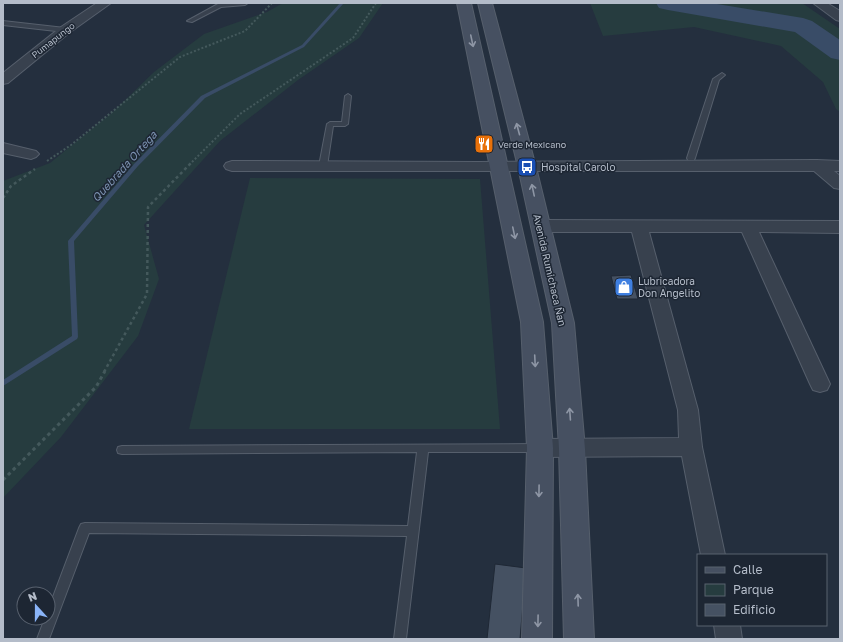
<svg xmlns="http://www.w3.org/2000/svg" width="843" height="642" font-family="'Golos Text',sans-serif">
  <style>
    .green { fill: #263c3f }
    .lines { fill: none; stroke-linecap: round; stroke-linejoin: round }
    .stream { fill: #394c67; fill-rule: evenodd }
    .river { fill: #394c67; fill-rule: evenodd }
    .building { fill: #455162; stroke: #1f2835 }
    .lane-casing { stroke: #565f6c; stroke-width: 2 }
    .street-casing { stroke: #565f6c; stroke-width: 2 }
    .secondary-casing { stroke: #565f6c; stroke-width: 2 }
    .path-far2 { stroke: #44595c; stroke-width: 2; stroke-dasharray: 2 2; stroke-linecap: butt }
    .path-far1 { stroke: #44595c; stroke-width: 2.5; stroke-dasharray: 3 3; stroke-linecap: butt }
    .path { stroke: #44595c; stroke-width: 3; stroke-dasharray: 3.5 3.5; stroke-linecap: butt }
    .lane { fill: #38414e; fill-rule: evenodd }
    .street { fill: #38414e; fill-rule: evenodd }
    .secondary { fill: #465061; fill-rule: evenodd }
    .oneway { stroke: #8e96a5 }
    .labels { text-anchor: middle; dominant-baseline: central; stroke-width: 3; stroke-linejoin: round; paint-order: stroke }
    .far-street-label { font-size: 9px; fill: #b4bcc9; stroke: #1d2633 }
    .far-poi-label { font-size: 9px; fill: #b4bcc9; stroke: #1d2633; text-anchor: start }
    .poi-label { font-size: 10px; fill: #b4bcc9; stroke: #1d2633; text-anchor: start }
    .street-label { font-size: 10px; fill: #b4bcc9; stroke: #1d2633 }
    .water-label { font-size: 11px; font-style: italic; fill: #7c92b1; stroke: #1d2633 }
  </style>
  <rect width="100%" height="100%" fill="#242f3e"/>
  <g class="green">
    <polygon points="283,3 383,3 359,38 298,80 220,141 144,225 159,279 138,336 61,437 3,498 3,181 50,163 114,111 154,72 204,34 267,12"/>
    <polygon points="590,3 802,3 840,29 840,112 836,109 823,82 781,46 694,27 603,36"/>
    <polygon points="250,178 480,179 500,429 189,429"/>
  </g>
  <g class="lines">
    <polygon class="stream" points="340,3 344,3 304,47 205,98 138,166 74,241 78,337 77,339 3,386 3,380 72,336 68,241 134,164 201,96 302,45"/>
    <polygon class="river" points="656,3 711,3 803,18 812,21 840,40 840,60 831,58 795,32 668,10 659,8"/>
  </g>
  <g class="building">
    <polygon points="631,275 638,299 617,299 611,276"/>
    <polygon points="495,564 526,568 520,639 487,639"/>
  </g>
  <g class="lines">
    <defs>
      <g id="lane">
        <polygon points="223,3 248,3 245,5 221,7 192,22 187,21 218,4"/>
        <polygon points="3,21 65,28 68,30 65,32 3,25"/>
        <polygon points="722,73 725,75 719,80 695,158 694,160 688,160 687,158 713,79"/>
        <polygon points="348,94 351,96 348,124 345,126 333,126 327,166 326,168 320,168 319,166 327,124 330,122 342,122 345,96"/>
        <polygon points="538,444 542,445 543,448 542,451 538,452 428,452 406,639 394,639 407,536 89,533 49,639 37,639 45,618 48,618 48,610 79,528 81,524 85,523 408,526 417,452 122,454 118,453 117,450 118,447 122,446"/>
      </g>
      <g id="street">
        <polygon points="97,3 111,3 69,33 8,83 3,84 3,73 61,27"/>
        <polygon points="813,3 827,3 840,11 840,21 836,20"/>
        <polygon points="3,143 36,151 39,154 36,157 31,159 3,153"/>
        <polygon points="817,160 840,161 840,171 834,171 840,176 840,189 834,188 814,171 232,171 226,169 224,166 226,163 232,161 478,162"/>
        <polygon points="540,220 840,221 840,233 759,232 830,384 827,390 820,392 813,390 810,384 742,232 649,232 698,410 702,447 725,555 701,555 682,456 540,457 532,455 529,448 532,441 540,439 679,438 678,410 632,232 540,232 534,230 532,226 534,222"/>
        <polygon points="714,625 740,625 742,639 716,639"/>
      </g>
      <g id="secondary">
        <polygon points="457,3 471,3 543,322 553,448 552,639 522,639 527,448 521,322"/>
        <polygon points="478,3 492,3 536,167 574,323 585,449 594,639 564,639 559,449 552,323 518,167"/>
      </g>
    </defs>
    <use href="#lane" class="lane-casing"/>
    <use href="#street" class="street-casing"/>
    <use href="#secondary" class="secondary-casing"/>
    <g class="path-far2">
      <polyline points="47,161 71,145 180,57 245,31 272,3"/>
      <polyline points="192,162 240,114 353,38 376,3"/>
    </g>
    <g class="path-far1">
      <polyline points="3,198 11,186 35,169"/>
      <polyline points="104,372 147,294 148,207 193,161"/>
    </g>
    <polyline class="path" points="3,480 96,387 105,371"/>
    <use href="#lane" class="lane"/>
    <use href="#street" class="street"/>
    <use href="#secondary" class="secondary"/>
  </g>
  <defs><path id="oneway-shaft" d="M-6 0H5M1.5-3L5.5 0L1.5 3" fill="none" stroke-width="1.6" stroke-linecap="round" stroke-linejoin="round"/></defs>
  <g class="oneway">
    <use href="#oneway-shaft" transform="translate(472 41) rotate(78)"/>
    <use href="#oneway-shaft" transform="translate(518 129) rotate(-105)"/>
    <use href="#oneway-shaft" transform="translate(533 190) rotate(-102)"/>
    <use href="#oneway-shaft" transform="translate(514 233) rotate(78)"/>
    <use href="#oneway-shaft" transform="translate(535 361) rotate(87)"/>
    <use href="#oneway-shaft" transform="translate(570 414) rotate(-94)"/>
    <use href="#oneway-shaft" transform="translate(539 491) rotate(91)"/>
    <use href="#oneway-shaft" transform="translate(578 600) rotate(-92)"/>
    <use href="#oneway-shaft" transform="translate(538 621) rotate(91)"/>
  </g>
  <defs>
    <symbol id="restaurant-square" viewBox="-11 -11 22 22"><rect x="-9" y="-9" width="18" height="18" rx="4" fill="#e8710a" stroke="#1d2633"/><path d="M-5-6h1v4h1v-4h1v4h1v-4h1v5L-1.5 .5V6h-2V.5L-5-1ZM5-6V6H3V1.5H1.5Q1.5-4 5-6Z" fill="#fff"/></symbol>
    <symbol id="bus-square" viewBox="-11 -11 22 22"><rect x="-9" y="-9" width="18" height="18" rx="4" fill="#1a4fb4" stroke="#1d2633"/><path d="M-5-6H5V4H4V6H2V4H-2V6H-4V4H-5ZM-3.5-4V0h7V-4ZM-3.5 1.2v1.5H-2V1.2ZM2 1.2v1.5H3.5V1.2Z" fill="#fff"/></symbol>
    <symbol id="shop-square" viewBox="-11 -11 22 22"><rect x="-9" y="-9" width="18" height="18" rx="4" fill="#3f7fe0" stroke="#1d2633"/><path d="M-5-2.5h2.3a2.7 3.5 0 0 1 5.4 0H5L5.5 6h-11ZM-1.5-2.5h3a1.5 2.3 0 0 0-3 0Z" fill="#fff"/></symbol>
  </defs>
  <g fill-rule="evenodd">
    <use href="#restaurant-square" x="473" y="133" width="22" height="22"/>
    <use href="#bus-square" x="516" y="156" width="22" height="22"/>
    <use href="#shop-square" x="613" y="276" width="22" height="22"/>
  </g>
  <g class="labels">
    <g class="far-street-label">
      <text transform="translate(53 40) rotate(-38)">Pumapungo</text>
    </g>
    <g class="far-poi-label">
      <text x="498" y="144">Verde Mexicano</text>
    </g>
    <g class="poi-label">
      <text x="541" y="167">Hospital Carolo</text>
      <text x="638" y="281">Lubricadora<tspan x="638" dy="12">Don Angelito</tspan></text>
    </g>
    <g class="street-label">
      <text transform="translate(550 270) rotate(77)">Avenida Rumichaca Ñan</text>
    </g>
    <g class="water-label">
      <text transform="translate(124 166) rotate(-48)">Quebrada Ortega</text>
    </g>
  </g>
  <rect width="843" height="642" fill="none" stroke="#b4bcc9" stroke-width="8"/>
  <rect x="697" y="554" width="130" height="72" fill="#1d2633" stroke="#59626f"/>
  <rect x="705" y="567" width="20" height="6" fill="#465061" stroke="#59626f"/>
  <text x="733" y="574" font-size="12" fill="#b4bcc9">Calle</text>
  <rect x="705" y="584" width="20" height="12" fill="#263c3f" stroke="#59626f"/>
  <text x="733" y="594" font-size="12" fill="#b4bcc9">Parque</text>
  <rect x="705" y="604" width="20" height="12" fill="#455162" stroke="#59626f"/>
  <text x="733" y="614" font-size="12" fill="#b4bcc9">Edificio</text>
  <g transform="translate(36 606) rotate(339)"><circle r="19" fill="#1d2633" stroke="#59626f"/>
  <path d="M0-3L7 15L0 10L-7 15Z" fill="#8ab4f8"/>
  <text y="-6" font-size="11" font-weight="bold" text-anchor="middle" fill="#b4bcc9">N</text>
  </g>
</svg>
